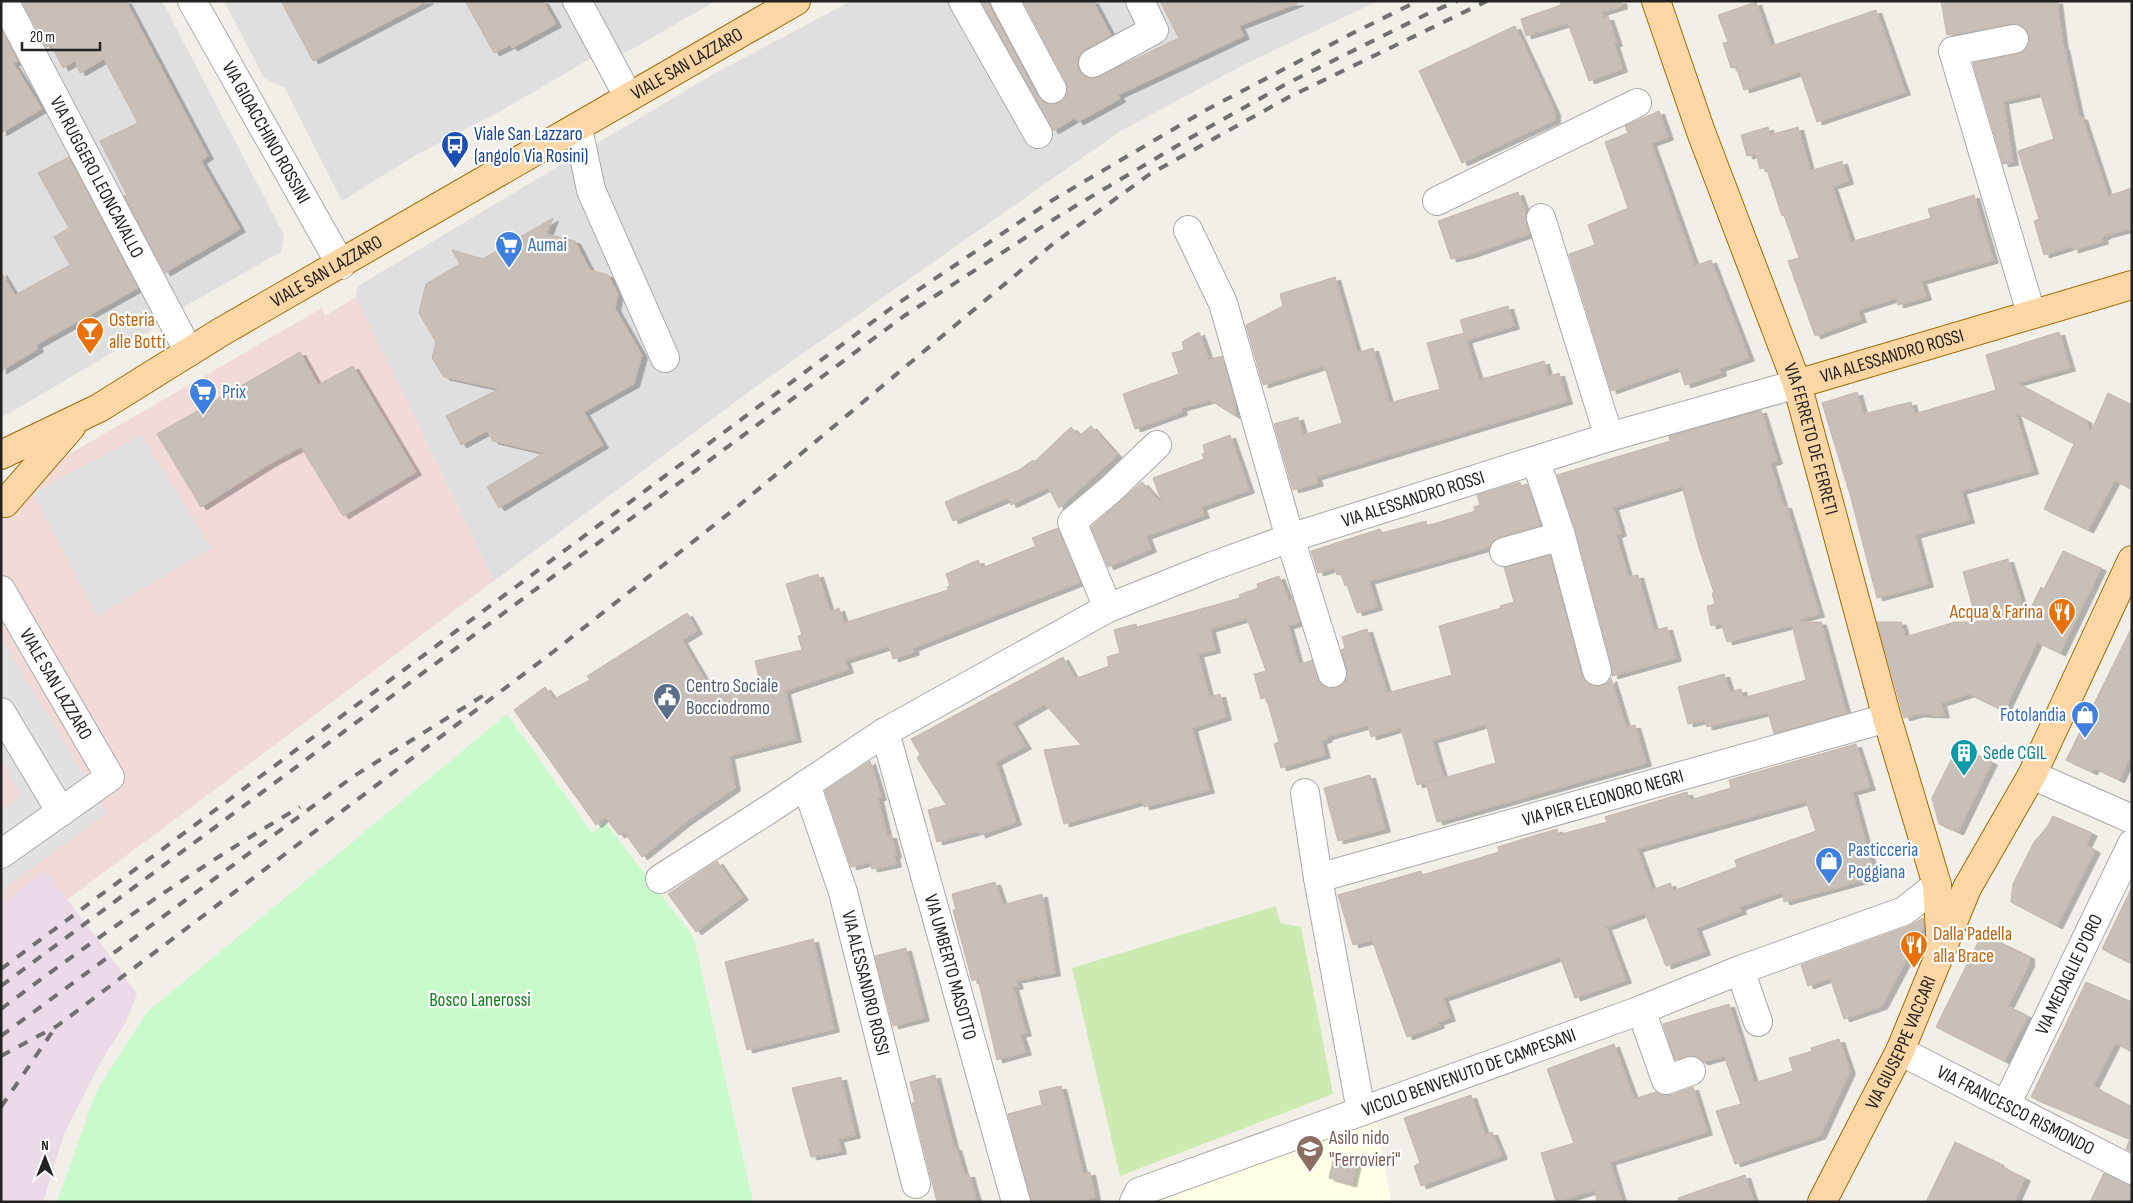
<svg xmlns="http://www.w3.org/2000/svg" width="2133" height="1203" font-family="'Sofia Sans Condensed',sans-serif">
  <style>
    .residential { fill: #e0dfdf }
    .commercial { fill: #f2dad9 }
    .industrial { fill: #ebdbe8 }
    .education { fill: #ffffe5 }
    .grass { fill: #cdebb0 }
    .park { fill: #c8facc }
    .parking { fill: #e2e2e2 }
    .building { fill: #c7bfb8; stroke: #c4b6ab; fill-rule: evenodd; filter: url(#shadow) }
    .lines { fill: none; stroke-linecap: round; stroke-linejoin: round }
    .minor-casing { stroke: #a9a9a9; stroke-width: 30 }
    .major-casing { stroke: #a06b00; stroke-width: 30 }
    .minor { stroke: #fff; stroke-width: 28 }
    .major { stroke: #fcd6a4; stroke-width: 28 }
    .rail { stroke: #707070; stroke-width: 4; stroke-dasharray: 10 10; stroke-linecap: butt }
    .labels { text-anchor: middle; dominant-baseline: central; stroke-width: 4.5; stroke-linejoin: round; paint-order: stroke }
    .street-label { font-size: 19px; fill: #222; stroke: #fff }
    .transit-label { font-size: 19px; fill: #164399; stroke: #fff; text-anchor: start }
    .shop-label { font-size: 19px; fill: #366cbe; stroke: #fff; text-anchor: start }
    .food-label { font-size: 19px; fill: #c56008; stroke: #fff; text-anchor: start }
    .service-label { font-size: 19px; fill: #4e5e75; stroke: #fff; text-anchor: start }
    .culture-label { font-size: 19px; fill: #0d838f; stroke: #fff; text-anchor: start }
    .park-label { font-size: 19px; fill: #0c8416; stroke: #fff }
    .education-label { font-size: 19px; fill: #785e54; stroke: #fff; text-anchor: start }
  </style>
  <defs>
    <filter id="shadow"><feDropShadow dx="5.5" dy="3" stdDeviation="0" flood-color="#0004"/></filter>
  </defs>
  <rect width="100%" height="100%" fill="#f2efe9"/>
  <g class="residential">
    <polygon points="1,1 162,1 284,235 281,252 180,309 159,322 151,330 1,418"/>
    <polygon points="224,1 716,1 627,52 588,60 499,112 416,155 342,201 285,88 264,78"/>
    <polygon points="851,1 1378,1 1245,64 1119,132 765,380 494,581 356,297 358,286 710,76"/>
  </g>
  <polygon class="commercial" points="356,297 494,581 1,949 1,506 33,475 322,308 325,316"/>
  <polygon class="industrial" points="45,871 102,945 137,994 126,1022 102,1060 64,1134 43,1202 1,1202 1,904"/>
  <polygon class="education" points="1376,1119 1391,1202 1155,1202 1330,1138"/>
  <polygon class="grass" points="1276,906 1280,923 1301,927 1333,1094 1120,1176 1072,968"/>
  <polygon class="park" points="507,714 592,833 606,823 694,938 753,1202 57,1202 96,1092 146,1013"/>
  <g class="parking">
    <polygon points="141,435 211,548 97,616 33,493"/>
    <polygon points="1,638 107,813 1,891 1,810 21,796 1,761"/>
  </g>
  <g class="building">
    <polygon points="22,1 126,1 208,156 201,161 240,229 165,273 124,196 127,195 100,141 138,123 104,59 80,73 75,61 63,68 51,45 46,47"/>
    <polygon points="281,1 428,1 313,61"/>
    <polygon points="465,1 543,1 556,24 512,48 510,45 494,53"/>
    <polygon points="981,1 990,1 991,8 1038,96 1044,102 1052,105 1060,102 1065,98 1068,90 1066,82 1023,1 1093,1 1111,35 1086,49 1079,55 1077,63 1080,71 1085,77 1093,79 1179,38 1160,1 1298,3 1239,26 1244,36 1118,95 1120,99 1078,122 1075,118 1053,131"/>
    <polygon points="1560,1 1621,1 1622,6 1602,12 1604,18 1608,17 1617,43 1614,44 1622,69 1589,81 1568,23 1526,36 1521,19 1561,5"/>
    <polygon points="1941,1 2057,1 2063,47 2064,47 2079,117 2082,117 2108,196 2132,188 2132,228 2106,235 2102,238 2103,241 2073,250 2072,246 2044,255 2034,221 2039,219 2018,151 2054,139 2040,93 2003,101 2013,162 2003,164 1973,63 2017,54 2024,51 2029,44 2029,36 2025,28 2019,24 2011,24 1947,35"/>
    <polygon points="1756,2 1771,46 1876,10 1905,92 1817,122 1800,72 1744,90 1736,67 1731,68 1723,43 1728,42 1718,15"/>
    <polygon points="1515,26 1555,112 1555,120 1462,163 1419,71"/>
    <polygon points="1,29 18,61 13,63 42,109 1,133"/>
    <polygon points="1659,111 1668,137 1651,143 1695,266 1711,260 1749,358 1720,368 1721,373 1685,385 1679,367 1611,391 1569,254 1595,245 1588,225 1628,208 1605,142 1628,133 1625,126"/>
    <polygon points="1768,127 1770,135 1798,127 1810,171 1842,161 1848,181 1832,186 1851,242 1931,218 1928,209 1974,195 1993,260 1921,281 1926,297 1898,305 1896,298 1858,310 1861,319 1815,336 1788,261 1799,258 1784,215 1782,216 1766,167 1760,169 1756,154 1747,156 1741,135"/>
    <polygon points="69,157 138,288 36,345 38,349 1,371 1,272 15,295 70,265 54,237 69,228 38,173"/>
    <polygon points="1518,192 1526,214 1529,234 1469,255 1451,259 1438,221"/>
    <polygon points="553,218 547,234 575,241 590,270 608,275 618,294 615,308 642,355 634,384 584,412 603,445 499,508 487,487 544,453 493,441 487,431 461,445 446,416 499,389 444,377 432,358 436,342 419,313 426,284 460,264 452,250 483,259"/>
    <polygon points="1335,277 1357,353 1373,348 1389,403 1440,389 1427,343 1464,333 1479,380 1544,361 1548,376 1559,373 1567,401 1316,477 1318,483 1293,490 1274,424 1298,417 1303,435 1342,423 1326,370 1325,371 1323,366 1263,385 1246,325 1283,306 1280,294"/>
    <polygon points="1508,306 1514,326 1466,340 1460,320"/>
    <polygon points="1199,332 1209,360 1222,356 1235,401 1235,416 1210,400 1181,408 1182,412 1135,429 1123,394 1179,374 1172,353 1184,350 1182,342"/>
    <polygon points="2059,332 2070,368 2017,383 2086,420 2090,434 2108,393 2132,405 2132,490 2115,480 2088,530 2044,509 2074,444 2015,412 2033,471 1961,491 1969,520 1915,535 1928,584 1877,598 1851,498 1822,403 1857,392 1863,414 1911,402 1914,414 1996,390 1986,355"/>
    <polygon points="300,352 318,385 353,366 416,472 343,516 301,447 271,463 201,507 157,434"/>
    <polygon points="1761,410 1777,461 1770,463 1783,506 1786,505 1819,614 1800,619 1801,622 1821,622 1846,713 1774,734 1768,712 1707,727 1705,720 1688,724 1678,687 1724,674 1730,692 1741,689 1743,698 1806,680 1792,625 1727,642 1721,623 1711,626 1707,606 1715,604 1712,593 1714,593 1699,548 1682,486 1613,507 1621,533 1616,535 1628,577 1638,575 1654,631 1667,627 1676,658 1612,676 1612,667 1576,532 1557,475 1670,441 1669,436"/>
    <polygon points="1091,426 1117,455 1059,508 1048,487 1011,505 1008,498 953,521 945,502 1019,470 1033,460 1034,462 1071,427 1079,436"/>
    <polygon points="1230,435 1249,490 1201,507 1204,515 1146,536 1151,549 1108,567 1091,527 1142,482 1163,505 1153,478 1204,459 1202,454 1205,453 1203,445"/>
    <polygon points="1520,482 1521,486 1527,484 1541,525 1499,537 1493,541 1489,547 1369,581 1377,607 1357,613 1347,585 1345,586 1341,574 1337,575 1334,568 1318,573 1311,551 1380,529 1382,533 1426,521 1427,526 1475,511 1474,507 1480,505 1477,495"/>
    <polygon points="1058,528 1080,582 913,648 914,652 893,659 889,646 845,660 848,670 785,691 796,739 729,756 735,788 687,821 642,857 624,832 619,835 605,817 596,825 514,710 545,687 554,699 590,680 587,676 687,613 697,631 682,640 713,694 760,683 755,661 802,650 798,636 802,635 786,584 818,574 830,612 839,608 844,623 948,590 947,587 950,586 946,574 978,560 982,568 1036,546 1032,538"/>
    <polygon points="2063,551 2101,568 2060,653 2037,642 2004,711 1969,694 1941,703 1944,715 1918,714 1904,718 1877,622 1901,622 1905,637 1955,622 1977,622 1963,572 2008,559 2026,618 2041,587 2044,589"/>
    <polygon points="1550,555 1582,675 1586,682 1593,686 1601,686 1608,682 1611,678 1626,727 1635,725 1646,763 1437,822 1426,783 1496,763 1486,724 1432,740 1443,777 1417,785 1401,728 1371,737 1368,725 1326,737 1327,739 1321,741 1325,755 1281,768 1274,744 1279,742 1266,697 1261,699 1254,674 1266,671 1247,618 1210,629 1215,650 1198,654 1209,697 1220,694 1226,717 1192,728 1209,790 1144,807 1143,801 1064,824 1044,750 1081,745 1045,704 1012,723 1026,746 996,762 1016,822 980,835 979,831 937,842 928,810 946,805 917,758 920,754 911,739 1063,657 1075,679 1109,666 1107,657 1120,653 1114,630 1136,624 1137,627 1240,598 1239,595 1258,588 1257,584 1279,576 1289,601 1293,600 1300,622 1288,626 1299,665 1312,660 1321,684 1328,688 1337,688 1344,683 1347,676 1341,650 1345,648 1342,637 1367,629 1387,693 1452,675 1439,626 1501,608 1500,606 1514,602 1504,567"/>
    <polygon points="2132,627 2132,753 2119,780 2094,768 2092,772 2066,760"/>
    <path d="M1856 744 1870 787 1852 792 1875 877 1784 902 1782 892 1740 907 1741 911 1696 928 1705 952 1666 966 1645 913 1606 927 1626 980 1575 998 1560 957 1443 998 1450 1018 1438 1022 1439 1025 1407 1037 1372 940 1353 945 1338 895 1421 871 1422 875 1499 852 1498 847 1533 836 1557 829 1558 835 1607 822 1605 817 1687 792 1690 800 1731 788 1729 780ZM1806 801 1816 831 1735 860 1737 867 1673 891 1670 883 1652 890 1637 849Z"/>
    <polygon points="1958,746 1992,762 1958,832 1939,824 1932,798"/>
    <polygon points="870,761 881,797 878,798 887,836 891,835 896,855 894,856 896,864 872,869 870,862 851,867 825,791"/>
    <polygon points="1370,775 1385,829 1338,841 1324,788"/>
    <polygon points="2053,816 2092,833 2086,845 2095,850 2057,926 2011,902 2013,884 2034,842 2047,827"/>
    <polygon points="717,861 743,897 696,932 668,894"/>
    <polygon points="995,882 1003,905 1042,894 1055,973 1016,980 1018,986 1013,987 1026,1033 1020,1034 1026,1052 997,1060 978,979 972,981 966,958 953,910 956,910 952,894"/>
    <polygon points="2132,887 2132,964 2102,949"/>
    <polygon points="1923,918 1924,926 1882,1006 1844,1019 1830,978 1808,986 1801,965 1909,926"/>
    <polygon points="1982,934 2029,956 2029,964 2008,1006 2028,1016 2004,1061 1936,1027"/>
    <polygon points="813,939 834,1029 747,1050 725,962"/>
    <polygon points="906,948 924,1018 893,1026 875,956"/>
    <polygon points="2086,982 2132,1002 2132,1052 2115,1043 2093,1086 2132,1107 2132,1152 2126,1149 2130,1139 2031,1097"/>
    <polygon points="1729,1004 1754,1083 1793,1071 1789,1058 1812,1051 1811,1048 1839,1039 1850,1071 1820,1136 1735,1164 1716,1111 1741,1104 1724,1056 1703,1062 1693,1056 1675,1060 1663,1024"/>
    <polygon points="1614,1044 1634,1099 1656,1092 1663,1095 1671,1095 1693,1087 1707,1132 1610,1162 1622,1202 1597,1202 1595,1190 1556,1202 1541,1153 1574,1143 1547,1069"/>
    <polygon points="935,1075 954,1148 956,1147 964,1175 969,1174 977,1202 937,1202 912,1103 915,1102 910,1082"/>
    <polygon points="841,1077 855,1135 838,1139 841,1151 811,1157 792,1088"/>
    <polygon points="1061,1086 1083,1174 1090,1172 1095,1197 1079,1202 1031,1202 1008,1114 1042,1105 1039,1091"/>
    <polygon points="1471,1095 1485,1134 1492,1132 1502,1156 1421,1186 1414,1166 1420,1163 1404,1118"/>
    <polygon points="1955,1142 1999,1163 1998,1164 2012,1172 2025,1178 2014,1202 1926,1202"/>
    <polygon points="1334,1157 1356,1163 1351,1184 1329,1178"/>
    <polygon points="2104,1173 2132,1185 2132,1202 2090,1202"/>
    <polygon points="1745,1175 1754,1202 1678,1202 1678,1198"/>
  </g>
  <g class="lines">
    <defs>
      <g id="minor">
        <path id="s1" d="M4 1 189 352"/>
        <path id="s2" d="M192 1 341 265"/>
        <polyline points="577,1 628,96"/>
        <polyline points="963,1 1038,134"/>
        <polyline points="1005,1 1052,89"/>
        <polyline points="2014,39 1953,51 2031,313"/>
        <polyline points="1093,63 1154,30 1140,1"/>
        <polyline points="578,128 591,190 665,358"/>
        <polyline points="1437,201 1637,103"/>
        <polyline points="1541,218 1609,437"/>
        <polyline points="1188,230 1223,303 1290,538 1332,673"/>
        <polyline points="1536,461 1561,536 1597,671"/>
        <polyline points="1504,552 1561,536"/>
        <path id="s3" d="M1 590 110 777 1 854"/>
        <polyline points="1108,608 1072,522 1110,490 1157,445"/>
        <polyline points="1,712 61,812"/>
        <path id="s4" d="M885 732 1016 1202"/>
        <polyline points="2032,775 2132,819"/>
        <path id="s5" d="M806 784 843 892 916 1184"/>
        <polyline points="1305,793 1318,878 1361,1111"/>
        <path id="s6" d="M1318 878 1887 718"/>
        <path id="s7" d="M660 879 771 808 885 732 1108 608 1213 566 1290 538 1609 437 1797 384"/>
        <polyline points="1740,970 1758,1022"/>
        <polyline points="1641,1010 1666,1080 1691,1071"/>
        <path id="s8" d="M1900 1051 2132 1170"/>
        <path id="s9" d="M2006 1105 2132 844"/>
        <path id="s10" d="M1134 1202 1139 1192 1641 1010 1740 970 1904 911 1937 885"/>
      </g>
      <g id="major">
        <path id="s11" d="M1656 1 1701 132 1797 384 1887 718 1937 885 1941 948"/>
        <path id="s12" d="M1797 384 2132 285"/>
        <path id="s13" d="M1 455 99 408 221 332 796 1"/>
        <polyline points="5,503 71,427"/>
        <path id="s14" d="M1822 1202 1900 1051 1967 888 2032 775 2132 560"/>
      </g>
    </defs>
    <use href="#minor" class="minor-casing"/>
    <use href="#major" class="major-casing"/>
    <use href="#minor" class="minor"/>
    <use href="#major" class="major"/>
    <g class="rail">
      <polyline points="1,969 894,306 1051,201 1206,110 1349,35 1418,1"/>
      <polyline points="1,986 904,316 1062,214 1202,131 1288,83 1425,15 1457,1"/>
      <path d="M1 1009C97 937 196 868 300 807"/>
      <polyline points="1,1036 354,776 489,692"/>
      <polyline points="1,1056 57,1026 553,652 737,507 1054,243 1150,174 1289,97 1487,1"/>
      <polyline points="1,1107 55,1028"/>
    </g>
  </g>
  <defs>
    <symbol id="bus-pin" viewBox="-11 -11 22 30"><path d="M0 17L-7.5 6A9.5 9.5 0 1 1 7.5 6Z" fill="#1a4fb4" stroke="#fff"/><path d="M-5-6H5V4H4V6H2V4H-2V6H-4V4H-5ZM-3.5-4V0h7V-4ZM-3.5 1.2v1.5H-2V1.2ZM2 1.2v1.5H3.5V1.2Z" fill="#fff"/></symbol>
    <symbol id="supermarket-pin" viewBox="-11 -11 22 30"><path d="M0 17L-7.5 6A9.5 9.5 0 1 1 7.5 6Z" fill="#3f7fe0" stroke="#fff"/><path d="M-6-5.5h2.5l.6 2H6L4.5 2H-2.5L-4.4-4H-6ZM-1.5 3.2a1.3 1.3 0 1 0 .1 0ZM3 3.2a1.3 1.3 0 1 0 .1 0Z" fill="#fff"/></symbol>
    <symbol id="bar-pin" viewBox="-11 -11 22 30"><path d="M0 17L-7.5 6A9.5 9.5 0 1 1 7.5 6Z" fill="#e8710a" stroke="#fff"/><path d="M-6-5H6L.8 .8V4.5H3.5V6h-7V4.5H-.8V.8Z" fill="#fff"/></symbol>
    <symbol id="restaurant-pin" viewBox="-11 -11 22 30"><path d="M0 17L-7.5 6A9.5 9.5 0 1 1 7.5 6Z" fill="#e8710a" stroke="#fff"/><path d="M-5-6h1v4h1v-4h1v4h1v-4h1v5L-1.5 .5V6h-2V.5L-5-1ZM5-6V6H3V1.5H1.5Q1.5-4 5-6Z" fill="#fff"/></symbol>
    <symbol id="civic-pin" viewBox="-11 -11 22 30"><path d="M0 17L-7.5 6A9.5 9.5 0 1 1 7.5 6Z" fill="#5c6f8a" stroke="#fff"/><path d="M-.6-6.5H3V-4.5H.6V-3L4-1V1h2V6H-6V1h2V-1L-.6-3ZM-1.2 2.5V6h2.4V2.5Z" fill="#fff"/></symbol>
    <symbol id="shop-pin" viewBox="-11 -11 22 30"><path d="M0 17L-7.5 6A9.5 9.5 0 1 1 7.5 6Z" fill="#3f7fe0" stroke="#fff"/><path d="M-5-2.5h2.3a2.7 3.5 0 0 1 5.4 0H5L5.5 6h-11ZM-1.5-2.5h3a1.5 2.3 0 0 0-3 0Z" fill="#fff"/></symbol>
    <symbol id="building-pin" viewBox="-11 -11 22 30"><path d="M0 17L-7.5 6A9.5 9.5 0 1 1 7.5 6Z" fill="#0f9aa8" stroke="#fff"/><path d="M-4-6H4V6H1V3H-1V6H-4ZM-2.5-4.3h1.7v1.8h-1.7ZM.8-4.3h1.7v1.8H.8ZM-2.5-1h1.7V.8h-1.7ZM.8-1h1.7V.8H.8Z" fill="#fff"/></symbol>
    <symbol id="school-pin" viewBox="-11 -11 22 30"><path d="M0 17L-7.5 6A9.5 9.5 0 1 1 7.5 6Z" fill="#8d6e63" stroke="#fff"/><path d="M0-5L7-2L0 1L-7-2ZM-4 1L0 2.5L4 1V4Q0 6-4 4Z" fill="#fff"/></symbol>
  </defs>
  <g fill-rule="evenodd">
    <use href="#bus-pin" x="439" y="129" width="32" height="43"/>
    <use href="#supermarket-pin" x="493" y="229" width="32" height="43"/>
    <use href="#bar-pin" x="74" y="315" width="32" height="43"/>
    <use href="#supermarket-pin" x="187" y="376" width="32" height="43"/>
    <use href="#restaurant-pin" x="2046" y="596" width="32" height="43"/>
    <use href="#civic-pin" x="651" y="681" width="32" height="43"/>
    <use href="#shop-pin" x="2069" y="699" width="32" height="43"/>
    <use href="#building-pin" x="1948" y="737" width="32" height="43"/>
    <use href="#shop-pin" x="1813" y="845" width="32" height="43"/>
    <use href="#restaurant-pin" x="1898" y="929" width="32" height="43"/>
    <use href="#school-pin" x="1294" y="1133" width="32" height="43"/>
  </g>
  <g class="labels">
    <g class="street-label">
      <text stroke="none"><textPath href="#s13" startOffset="790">VIALE SAN LAZZARO</textPath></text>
      <text stroke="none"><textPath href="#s2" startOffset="151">VIA GIOACCHINO ROSSINI</textPath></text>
      <text stroke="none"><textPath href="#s1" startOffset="199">VIA RUGGERO LEONCAVALLO</textPath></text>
      <text stroke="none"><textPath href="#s13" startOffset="374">VIALE SAN LAZZARO</textPath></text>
      <text stroke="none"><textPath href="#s12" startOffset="99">VIA ALESSANDRO ROSSI</textPath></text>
      <text stroke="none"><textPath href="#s11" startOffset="465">VIA FERRETO DE FERRETI</textPath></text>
      <text stroke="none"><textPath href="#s7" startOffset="848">VIA ALESSANDRO ROSSI</textPath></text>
      <text stroke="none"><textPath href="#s3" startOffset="109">VIALE SAN LAZZARO</textPath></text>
      <text stroke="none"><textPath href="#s6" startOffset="296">VIA PIER ELEONORO NEGRI</textPath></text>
      <text stroke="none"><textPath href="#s4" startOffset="244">VIA UMBERTO MASOTTO</textPath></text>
      <text stroke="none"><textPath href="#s9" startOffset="145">VIA MEDAGLIE D'ORO</textPath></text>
      <text stroke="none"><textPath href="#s5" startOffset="208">VIA ALESSANDRO ROSSI</textPath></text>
      <text stroke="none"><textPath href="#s14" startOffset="178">VIA GIUSEPPE VACCARI</textPath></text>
      <text stroke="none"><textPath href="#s10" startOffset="362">VICOLO BENVENUTO DE CAMPESANI</textPath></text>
      <text stroke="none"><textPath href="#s8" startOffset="130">VIA FRANCESCO RISMONDO</textPath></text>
    </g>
    <g class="transit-label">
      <text x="474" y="134">Viale San Lazzaro<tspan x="474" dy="22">(angolo Via Rosini)</tspan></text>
    </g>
    <g class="shop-label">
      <text x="528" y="245">Aumai</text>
      <text x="222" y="392">Prix</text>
      <text x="2066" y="715" text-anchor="end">Fotolandia</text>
      <text x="1848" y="850">Pasticceria<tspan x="1848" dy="22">Poggiana</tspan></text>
    </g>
    <g class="food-label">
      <text x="109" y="320">Osteria<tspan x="109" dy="22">alle Botti</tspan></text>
      <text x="2043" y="612" text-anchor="end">Acqua &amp; Farina</text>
      <text x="1933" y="934">Dalla Padella<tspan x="1933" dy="22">alla Brace</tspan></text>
    </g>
    <g class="service-label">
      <text x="686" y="686">Centro Sociale<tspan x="686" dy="22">Bocciodromo</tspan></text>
    </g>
    <g class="culture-label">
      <text x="1983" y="753">Sede CGIL</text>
    </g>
    <g class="park-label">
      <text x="480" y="1000">Bosco Lanerossi</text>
    </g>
    <g class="education-label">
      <text x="1329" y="1138">Asilo nido<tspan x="1329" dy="22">"Ferrovieri"</tspan></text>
    </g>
  </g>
  <rect width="2133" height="1203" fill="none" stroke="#222222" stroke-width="5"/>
  <g transform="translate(45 1158)" stroke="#ffffff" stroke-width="4" paint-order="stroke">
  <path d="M0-4L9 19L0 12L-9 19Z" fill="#222222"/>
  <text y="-8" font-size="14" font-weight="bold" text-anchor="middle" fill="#222222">N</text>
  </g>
  <path d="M22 42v8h78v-8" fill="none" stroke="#222222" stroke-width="2.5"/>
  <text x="30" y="42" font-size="15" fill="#222222" stroke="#ffffff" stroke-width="4" paint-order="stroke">20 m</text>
</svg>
